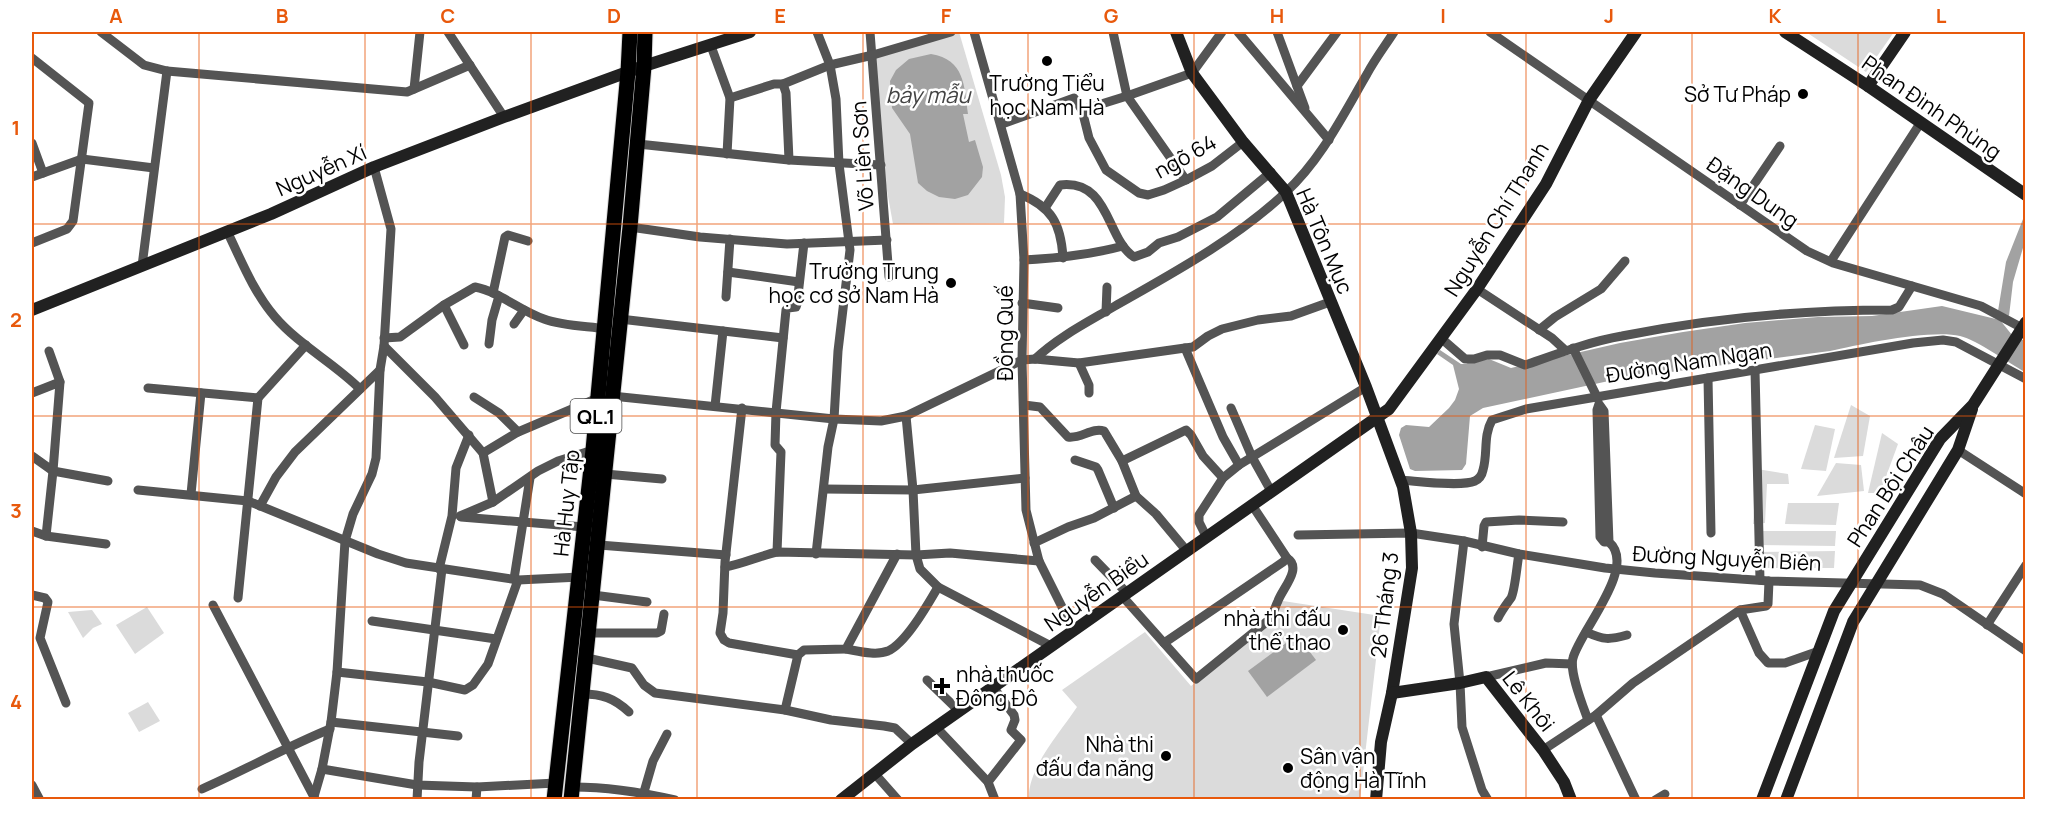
<svg xmlns="http://www.w3.org/2000/svg" width="2057" height="831" font-family="Manrope,sans-serif">
  <style>
    .green { fill: #dbdbdb }
    .water { fill: #a2a2a2 }
    .lines { fill: none; stroke-linecap: round; stroke-linejoin: round }
    .primary-casing { stroke: #dbdbdb; stroke-width: 17 }
    .street { stroke: #545454; stroke-width: 9 }
    .secondary { stroke: #212121; stroke-width: 12 }
    .primary { stroke: #000; stroke-width: 15 }
    .grid { fill: none; stroke: #e8590c; stroke-width: 1.5; stroke-opacity: 0.55 }
    .poi-dot { fill: #000; stroke: #fff; stroke-width: 2 }
    .labels { text-anchor: middle; dominant-baseline: central; stroke-width: 5; stroke-linejoin: round; paint-order: stroke }
    .shield { fill: #fff; stroke: #4c4c4c; stroke-width: 1.5 }
    .shield-label { font-size: 20px; font-weight: bold; fill: #000 }
    .poi-label { font-size: 21px; fill: #000; stroke: #fff; text-anchor: end }
    .street-label { font-size: 21px; fill: #000; stroke: #fff }
    .water-label { font-size: 22px; font-style: italic; fill: #434343; stroke: #fff }
    .neatline { fill: none; stroke: #e8590c; stroke-width: 2 }
    .grid-label { font-size: 20px; text-anchor: middle; font-weight: bold; fill: #e8590c }
  </style>
  <rect width="100%" height="100%" fill="#fff"/>
  <g class="green">
    <polygon points="959,32 1001,175 1005,197 1004,223 893,224 880,152 873,54"/>
    <polygon points="1806,32 1894,32 1866,72"/>
    <polygon points="1851,405 1870,416 1863,456 1834,458"/>
    <polygon points="1815,425 1835,429 1826,471 1801,469"/>
    <polygon points="1882,433 1898,444 1880,493 1868,493"/>
    <polygon points="1836,463 1861,465 1864,491 1817,496"/>
    <polygon points="1757,469 1788,474 1789,484 1767,484 1765,523 1753,524"/>
    <polygon points="1788,503 1839,503 1836,525 1785,524"/>
    <polygon points="1757,531 1836,531 1835,546 1756,545"/>
    <polygon points="1835,551 1834,568 1756,568 1756,552"/>
    <path d="M1283 601 1381 616 1360 799 1029 800C1027 768 1060 733 1077 707L1062 690 1145 632 1191 686 1273 622Z"/>
    <polygon points="147,607 164,633 135,654 116,625"/>
    <polygon points="92,610 102,624 93,628 83,638 68,612"/>
    <polygon points="148,702 160,721 139,732 128,713"/>
  </g>
  <g class="water">
    <path d="M931 54C965 60 964 85 968 114H963L969 142 975 140 983 167 982 177 968 195 955 199 939 197 927 191 918 183 910 134 892 108 890 81 896 70 909 59Z"/>
    <polygon points="2025,214 2025,241 2013,282 2009,316 1998,311 2006,262"/>
    <path d="M1942 306 2000 320 2012 335 2025 341V372C2009 363 1977 340 1960 336 1932 329 1860 344 1830 351L1618 379 1483 408 1470 416 1466 464 1462 470 1415 471 1410 469 1399 435 1401 428 1406 425 1429 427 1449 408 1455 400 1459 389 1453 365 1437 354 1440 350 1461 364H1466L1473 360 1489 359 1511 368 1620 343 1683 332 1745 323 1818 317 1872 316Z"/>
    <polygon points="1297,635 1316,660 1267,697 1248,671"/>
  </g>
  <g class="lines">
    <defs>
      <g id="primary">
        <polyline points="554,800 593,450 628,72 630,32"/>
        <polyline points="571,800 630,227 644,66 645,32"/>
      </g>
    </defs>
    <use href="#primary" class="primary-casing"/>
    <g class="street">
      <polyline points="101,32 144,65 167,71 407,92 470,65"/>
      <polyline points="448,32 504,117"/>
      <polyline points="870,32 889,277"/>
      <polyline points="974,32 1020,194 1024,260 1022,360 1026,510 1039,561 1074,631"/>
      <polyline points="1113,32 1127,96 1186,180"/>
      <polyline points="1238,32 1329,140"/>
      <polyline points="1277,32 1305,108"/>
      <polyline points="1490,32 1807,251 1833,263 1981,306 2026,330"/>
      <polyline points="711,46 730,98 727,154"/>
      <polyline points="32,58 89,103 73,221 67,229 32,243"/>
      <polyline points="783,84 830,65 873,55 951,32"/>
      <polyline points="1297,86 1337,32"/>
      <polyline points="414,89 420,32"/>
      <polyline points="730,98 774,84 783,84 786,93 789,160"/>
      <polyline points="1082,110 1127,96 1192,73 1222,32"/>
      <polyline points="1002,124 1074,98 1082,110 1089,138 1106,170 1139,193 1148,195 1164,190 1186,180 1212,166 1243,142"/>
      <polyline points="32,143 43,173"/>
      <polyline points="638,144 789,160 881,165"/>
      <polyline points="32,177 82,159 154,168"/>
      <path d="M1020 194C1052 207 1061 224 1063 258"/>
      <polyline points="1740,205 1780,146"/>
      <path d="M1045 208 1060 185C1110 179 1106 239 1134 257L1148 252 1159 243 1178 237 1217 217 1271 172"/>
      <polyline points="630,227 700,237 787,244 887,240"/>
      <path d="M227 231C241 260 254 293 275 317 299 345 334 363 360 389"/>
      <path d="M1024 260C1058 258 1090 255 1123 246"/>
      <polyline points="1831,261 1921,122"/>
      <polyline points="142,266 167,71"/>
      <polyline points="728,272 799,282"/>
      <polyline points="1477,289 1552,338 1565,350"/>
      <polyline points="493,293 505,237 508,235 528,241"/>
      <polyline points="726,297 730,239"/>
      <polyline points="1022,303 1058,308"/>
      <polyline points="444,305 464,345"/>
      <polyline points="1106,312 1107,287"/>
      <polyline points="620,319 783,338"/>
      <polyline points="514,324 524,310"/>
      <polyline points="1539,330 1555,317 1601,289 1625,261"/>
      <path d="M384 338 400 337 444 305 475 287C500 292 520 311 544 319 563 326 585 326 606 329"/>
      <path d="M1442 339 1465 359H1474L1487 355H1500L1525 365C1557 354 1588 342 1622 336 1711 318 1801 310 1892 310L1899 307 1912 286"/>
      <polyline points="489,344 492,320 499,296"/>
      <polyline points="384,346 435,397 483,453 493,502"/>
      <polyline points="1185,348 1223,437 1239,465"/>
      <polyline points="1573,348 1598,399"/>
      <path d="M1035 359C1058 337 1088 322 1115 306 1173 273 1236 239 1285 193 1321 160 1343 115 1367 74 1375 59 1385 46 1394 32"/>
      <polyline points="1079,363 1089,385 1089,393"/>
      <polyline points="1755,370 1760,580"/>
      <polyline points="1708,378 1711,533"/>
      <polyline points="148,388 258,398 238,598"/>
      <polyline points="32,393 60,382"/>
      <polyline points="612,396 834,419 881,421 906,416 1022,360 1035,359 1079,363 1185,348 1193,347 1208,336 1222,329 1258,320 1291,316 1330,302"/>
      <polyline points="474,397 499,413 518,432"/>
      <polyline points="258,398 306,345"/>
      <path d="M1024 405 1040 407 1068 437C1081 439 1092 427 1104 431L1122 461 1136 496 1156 514 1186 550"/>
      <polyline points="715,406 723,331"/>
      <polyline points="742,408 725,562 723,613 720,633 724,640 729,643 798,655"/>
      <polyline points="1231,408 1252,457 1271,491"/>
      <polyline points="906,416 913,490 916,555 920,569 938,587 1051,646"/>
      <polyline points="1958,450 2026,494"/>
      <polyline points="483,453 518,432 598,398"/>
      <polyline points="32,456 53,471 108,481"/>
      <polyline points="1075,460 1096,467 1098,470 1114,508"/>
      <polyline points="1122,461 1186,430 1191,435 1203,456 1223,478"/>
      <polyline points="605,474 662,479"/>
      <path d="M1400 480C1417 481 1461 487 1475 481 1479 479 1482 475 1483 470 1488 453 1483 436 1492 420L1526 409 1913 343 1943 340 1956 342 2026 379"/>
      <polyline points="824,489 913,490 1025,478"/>
      <polyline points="138,490 248,501 378,554 406,563 518,580 580,577"/>
      <polyline points="191,494 201,393"/>
      <polyline points="260,506 276,477 295,452 380,370"/>
      <polyline points="460,516 493,502 538,471 558,461 593,450"/>
      <polyline points="461,517 584,527"/>
      <polyline points="32,531 46,536 106,544"/>
      <polyline points="1298,535 1411,533 1464,541 1519,554 1605,568 1655,573 1769,581 1920,585 1943,594 2026,651"/>
      <polyline points="46,536 53,471 60,382 49,351"/>
      <polyline points="1206,536 1199,522 1199,515 1223,478 1239,465 1366,387"/>
      <polyline points="1464,541 1454,624 1460,683 1462,727 1482,790 1488,800"/>
      <polyline points="1034,543 1068,527 1094,518 1136,496"/>
      <polyline points="599,545 726,555"/>
      <polyline points="1482,547 1484,526 1486,522 1519,520 1563,522"/>
      <polyline points="777,552 781,452 775,445 776,412 786,310 788,308 796,307 797,304 804,243"/>
      <polyline points="816,554 828,447 834,419 838,351 850,250 839,164 836,99 830,65 817,32"/>
      <polyline points="1095,560 1127,593"/>
      <path d="M725 567C743 564 759 556 777 552L916 555 950 553 1039 561"/>
      <polyline points="439,569 452,516 456,468 469,435"/>
      <polyline points="514,579 530,478"/>
      <polyline points="32,595 45,598 48,602 40,638 66,703"/>
      <polyline points="593,595 647,602"/>
      <path d="M1123 597 1196 679 1270 619C1274 612 1275 607 1278 601 1282 589 1303 568 1287 558"/>
      <polyline points="213,605 315,799"/>
      <polyline points="1740,610 1759,653 1768,663 1785,663 1819,651"/>
      <path d="M1498 618C1502 610 1506 605 1511 598 1515 591 1517 564 1519 554"/>
      <polyline points="372,621 496,639"/>
      <polyline points="1987,625 2026,565"/>
      <path d="M1586 632C1604 640 1609 640 1627 635"/>
      <polyline points="589,633 657,633 661,631 664,614"/>
      <polyline points="1164,643 1283,562 1287,558 1252,505"/>
      <path d="M846 649C858 651 876 656 888 651 906 643 928 604 938 587"/>
      <polyline points="587,658 632,668 644,685 655,693 785,710 831,720 884,726 895,728 912,744"/>
      <polyline points="337,672 428,682 465,690 473,685 488,664 518,580"/>
      <polyline points="1486,677 1546,663 1572,664"/>
      <polyline points="927,680 959,711"/>
      <path d="M582 694C602 694 614 698 629 712"/>
      <polyline points="785,710 798,655 804,650 846,649 897,554"/>
      <polyline points="1596,715 1636,800"/>
      <path d="M1588 720C1583 706 1569 672 1573 658 1580 631 1638 567 1609 542L1604 411 1599 404 1597 410 1600 537 1604 542H1609"/>
      <polyline points="331,722 458,736"/>
      <polyline points="937,728 988,782 995,800"/>
      <polyline points="1543,750 1596,715 1633,683 1740,610 1766,606 1768,604 1769,581"/>
      <polyline points="322,769 417,785 477,787 556,783"/>
      <polyline points="875,774 898,800"/>
      <polyline points="988,782 1021,740 1011,730 1015,720 1014,715 993,687"/>
      <polyline points="32,785 40,800"/>
      <path d="M573 787C608 787 640 792 675 800"/>
      <path d="M202 789C245 770 286 747 330 729"/>
      <polyline points="644,792 653,761 667,734"/>
      <polyline points="313,800 322,769 331,722 337,672 345,541 353,514 372,474 376,458 380,370 384,346 391,229 374,167"/>
      <polyline points="417,800 419,762 442,569"/>
      <polyline points="476,800 477,787"/>
      <polyline points="1655,800 1665,794"/>
    </g>
    <g class="secondary">
      <polyline points="1176,32 1192,73 1243,142 1286,192 1366,387 1403,487 1411,533 1412,568 1392,693 1381,742 1376,800"/>
      <polyline points="1785,32 1868,86 2026,195"/>
      <polyline points="1868,86 1905,32"/>
      <polyline points="32,310 271,214 374,167 504,117 644,66 750,32"/>
      <polyline points="1392,693 1460,683 1486,677 1543,750 1564,782 1571,800"/>
      <polyline points="841,800 912,744 1389,409 1477,289 1546,184 1589,100 1636,32"/>
      <polyline points="1762,800 1834,611 1940,439 1973,405 2026,322"/>
      <polyline points="1786,800 1853,622 1958,450 1972,409"/>
    </g>
    <use href="#primary" class="primary"/>
  </g>
  <path class="grid" d="M199 32V800M365 32V800M531 32V800M697 32V800M863 32V800M1028 32V800M1194 32V800M1360 32V800M1526 32V800M1692 32V800M1858 32V800M32 224H2026M32 416H2026M32 607H2026"/>
  <g class="poi-dot">
    <circle cx="1047" cy="61" r="6"/>
    <circle cx="1803" cy="94" r="6"/>
    <circle cx="951" cy="283" r="6"/>
    <circle cx="1343" cy="630" r="6"/>
    <path d="M939 677h6v6h6v6h-6v6h-6v-6h-6v-6h6z"/>
    <circle cx="1166" cy="756" r="6"/>
    <circle cx="1288" cy="768" r="6"/>
  </g>
  <g class="labels">
    <rect class="shield" x="570.5" y="399" width="51" height="34" rx="4.5"/>
    <g class="shield-label">
      <text x="596" y="416">QL.1</text>
    </g>
    <g class="poi-label">
      <text x="1047" y="83" text-anchor="middle">Trường Tiểu<tspan x="1047" dy="24">học Nam Hà</tspan></text>
      <text x="1791" y="94">Sở Tư Pháp</text>
      <text x="939" y="271">Trường Trung<tspan x="939" dy="24">học cơ sở Nam Hà</tspan></text>
      <text x="1331" y="618">nhà thi đấu<tspan x="1331" dy="24">thể thao</tspan></text>
      <text x="956" y="674" text-anchor="start">nhà thuốc<tspan x="956" dy="24">Đông Đô</tspan></text>
      <text x="1154" y="744">Nhà thi<tspan x="1154" dy="24">đấu đa năng</tspan></text>
      <text x="1300" y="756" text-anchor="start">Sân vận<tspan x="1300" dy="24">động Hà Tĩnh</tspan></text>
    </g>
    <g class="street-label">
      <text transform="translate(1932 107) rotate(35)">Phan Đình Phùng</text>
      <text transform="translate(862 156) rotate(-94)">Võ Liên Sơn</text>
      <text transform="translate(1185 156) rotate(-29)">ngõ 64</text>
      <text transform="translate(321 170) rotate(-24)">Nguyễn Xí</text>
      <text transform="translate(1753 192) rotate(35)">Đặng Dung</text>
      <text transform="translate(1496 219) rotate(-58)">Nguyễn Chí Thanh</text>
      <text transform="translate(1325 241) rotate(67)">Hà Tôn Mục</text>
      <text transform="translate(1005 333) rotate(-90)">Đồng Quế</text>
      <text transform="translate(1689 362) rotate(-9)">Đường Nam Ngạn</text>
      <text transform="translate(1890 486) rotate(-57)">Phan Bội Châu</text>
      <text transform="translate(566 503) rotate(-84)">Hà Huy Tập</text>
      <text transform="translate(1727 558) rotate(3)">Đường Nguyễn Biên</text>
      <text transform="translate(1096 591) rotate(-35)">Nguyễn Biểu</text>
      <text transform="translate(1384 605) rotate(-83)">26 Tháng 3</text>
      <text transform="translate(1529 701) rotate(52)">Lê Khôi</text>
    </g>
    <g class="water-label">
      <text x="928" y="95">bảy mẫu</text>
    </g>
  </g>
  <rect width="2057" height="831" fill="none" stroke="#ffffff" stroke-width="66"/>
  <rect x="33" y="33" width="1991" height="765" class="neatline"/>
  <g class="grid-label">
    <text x="116" y="23">A</text>
    <text x="282" y="23">B</text>
    <text x="448" y="23">C</text>
    <text x="614" y="23">D</text>
    <text x="780" y="23">E</text>
    <text x="946" y="23">F</text>
    <text x="1111" y="23">G</text>
    <text x="1277" y="23">H</text>
    <text x="1443" y="23">I</text>
    <text x="1609" y="23">J</text>
    <text x="1775" y="23">K</text>
    <text x="1941" y="23">L</text>
    <text x="16" y="135">1</text>
    <text x="16" y="327">2</text>
    <text x="16" y="518">3</text>
    <text x="16" y="709">4</text>
  </g>
</svg>
